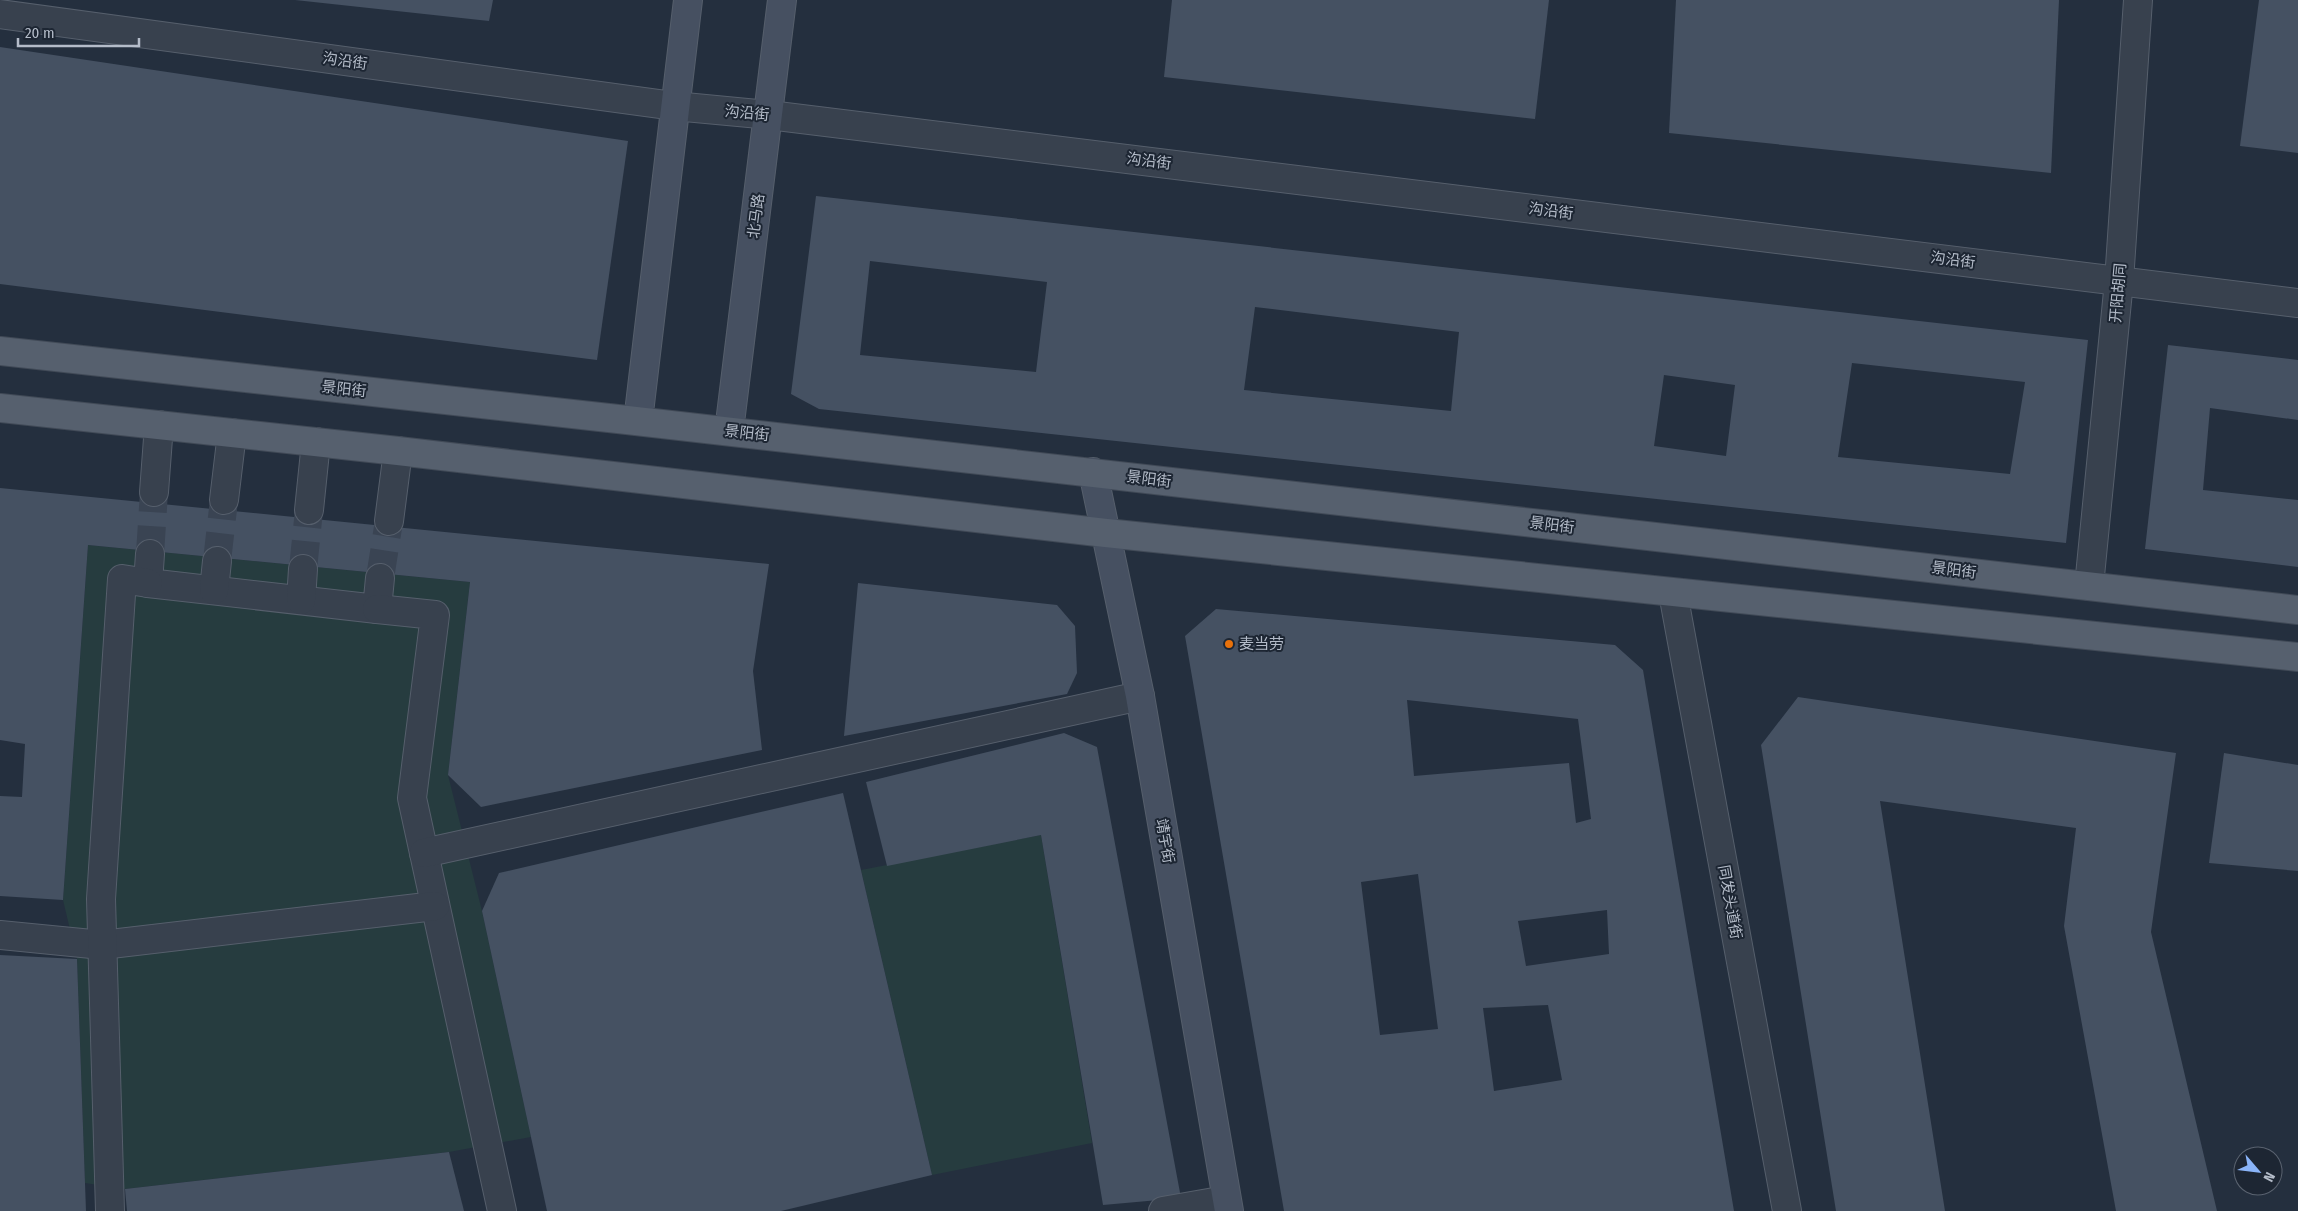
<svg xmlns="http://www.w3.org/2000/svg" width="2298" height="1211" font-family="'Fira Sans Condensed','Noto Sans SC',sans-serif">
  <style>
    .green { fill: #263c3f }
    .building { fill: #455162; fill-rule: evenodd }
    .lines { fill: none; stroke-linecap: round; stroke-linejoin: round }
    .pedestrian-tunnel { stroke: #3a4453; stroke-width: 28; stroke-dasharray: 28 14; stroke-linecap: butt }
    .pedestrian-casing { stroke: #565f6c; stroke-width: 30 }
    .minor-casing { stroke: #565f6c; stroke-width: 30 }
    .tertiary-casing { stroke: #565f6c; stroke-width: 30 }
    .secondary-casing { stroke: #565f6c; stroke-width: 30 }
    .primary-casing { stroke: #414a57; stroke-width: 30 }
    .pedestrian { stroke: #38414e; stroke-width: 28 }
    .minor { stroke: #38414e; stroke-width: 28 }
    .tertiary { stroke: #38414e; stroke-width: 28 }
    .secondary { stroke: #465061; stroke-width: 28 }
    .primary { stroke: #56606e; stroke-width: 28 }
    .food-dot { fill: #e8710a; stroke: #1d2633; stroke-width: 2 }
    .labels { text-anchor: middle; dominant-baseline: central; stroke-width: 4; stroke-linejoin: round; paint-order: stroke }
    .street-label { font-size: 15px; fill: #b4bcc9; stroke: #1d2633 }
    .poi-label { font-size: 15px; fill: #b4bcc9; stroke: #1d2633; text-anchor: start }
  </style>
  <rect width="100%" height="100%" fill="#242f3e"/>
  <g class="green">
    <polygon points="88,545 470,582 448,775 482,911 531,1137 449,1152 125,1189 85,1183 77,959 63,900"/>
    <polygon points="1041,835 1092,1143 932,1175 861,870"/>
  </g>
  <g class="building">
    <polygon points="295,0 493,0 489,21"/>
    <polygon points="1172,0 1549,0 1535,119 1164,77"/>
    <polygon points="1676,0 2059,0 2051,173 1669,133"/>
    <polygon points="2259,0 2298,0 2298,153 2240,146"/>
    <polygon points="0,47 628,141 597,360 0,284"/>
    <path d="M816 196 2088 340 2066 543 819 409 791 394ZM870 261 1047 282 1036 372 860 355ZM1255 307 1459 332 1451 411 1244 390ZM1852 363 2025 382 2010 474 1838 457ZM1664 375 1735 385 1726 456 1654 446Z"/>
    <polygon points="2168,345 2298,360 2298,420 2210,408 2203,490 2298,500 2298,567 2145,549"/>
    <polygon points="0,488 769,564 753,671 762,750 481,807 448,775 470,582 88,545 63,900 0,896 0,796 22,797 25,744 0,740"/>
    <polygon points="858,583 1057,605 1075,626 1077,673 1067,694 844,736"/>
    <path d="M1216 609 1615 645 1643 670 1734 1211H1284L1185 636ZM1407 700 1578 719 1591 819 1576 823 1569 763 1414 776ZM1418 874 1438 1029 1380 1035 1361 882ZM1607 910 1609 954 1526 966 1518 921ZM1548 1005 1562 1080 1494 1091 1483 1008Z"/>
    <polygon points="1798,697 2176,753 2151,932 2217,1211 2116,1211 2064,926 2076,828 1880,801 1945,1211 1836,1211 1761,745"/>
    <polygon points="1064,733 1097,747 1181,1198 1103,1205 1041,835 887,866 866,782"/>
    <polygon points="2224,753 2298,765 2298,871 2209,863"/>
    <polygon points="843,793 932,1175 781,1211 547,1211 482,911 499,873"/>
    <polygon points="0,955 77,959 86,1211 0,1211"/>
    <polygon points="449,1152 464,1211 127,1211 125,1189"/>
  </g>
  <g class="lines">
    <g class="pedestrian-tunnel">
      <polyline points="150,554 154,492"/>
      <polyline points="217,561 224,500"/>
      <polyline points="303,569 309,510"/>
      <polyline points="380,578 389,521"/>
    </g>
    <defs>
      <g id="pedestrian">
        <polyline points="154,492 159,425"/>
        <polyline points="224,500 232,433"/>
        <polyline points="309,510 316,442"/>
        <polyline points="389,521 398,451"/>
        <polyline points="150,554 148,583 377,609 380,578"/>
        <polyline points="214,590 217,561"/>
        <polyline points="301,600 303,569"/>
        <polyline points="377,609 435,615 412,798 502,1211"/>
        <polyline points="424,853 1140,696"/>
        <polyline points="0,935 102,945 435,906"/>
        <polyline points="110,1211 101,899 122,579 148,583"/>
        <polyline points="1163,1211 1226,1200"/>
      </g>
      <polyline id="minor" points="2089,586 2119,281 2138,0"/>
      <g id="tertiary">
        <polyline points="0,14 674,106 769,115 2298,303"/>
        <polyline points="1673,593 1787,1211"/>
      </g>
      <g id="secondary">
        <polyline points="638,421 688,0"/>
        <polyline points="729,431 782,0"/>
        <polyline points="1093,472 1140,696 1229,1211"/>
      </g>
      <g id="primary">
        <polyline points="0,351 627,420 2298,610"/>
        <polyline points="0,408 398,451 1106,533 2298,657"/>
      </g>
    </defs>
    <use href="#pedestrian" class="pedestrian-casing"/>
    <use href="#minor" class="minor-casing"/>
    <use href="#tertiary" class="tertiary-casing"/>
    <use href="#secondary" class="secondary-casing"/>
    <use href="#primary" class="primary-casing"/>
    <use href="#pedestrian" class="pedestrian"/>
    <use href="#minor" class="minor"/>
    <use href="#tertiary" class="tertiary"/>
    <use href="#secondary" class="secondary"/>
    <use href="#primary" class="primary"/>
  </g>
  <circle class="food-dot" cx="1229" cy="644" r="5"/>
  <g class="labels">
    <g class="street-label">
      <text transform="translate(345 61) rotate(8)">沟沿街</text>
      <text transform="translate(747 113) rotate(5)">沟沿街</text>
      <text transform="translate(1149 161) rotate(7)">沟沿街</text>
      <text transform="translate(1551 211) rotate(7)">沟沿街</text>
      <text transform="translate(756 216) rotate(-83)">北马路</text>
      <text transform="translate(1953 260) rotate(7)">沟沿街</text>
      <text transform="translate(2118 293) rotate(-85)">开阳胡同</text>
      <text transform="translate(344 389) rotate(6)">景阳街</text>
      <text transform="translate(747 433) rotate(6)">景阳街</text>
      <text transform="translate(1149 479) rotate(7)">景阳街</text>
      <text transform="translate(1552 525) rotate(7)">景阳街</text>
      <text transform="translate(1954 570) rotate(7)">景阳街</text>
      <text transform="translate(1165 841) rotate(80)">靖宇街</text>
      <text transform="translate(1730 902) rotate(80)">同发头道街</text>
    </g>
    <g class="poi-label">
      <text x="1239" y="644">麦当劳</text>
    </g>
  </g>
  <g transform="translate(2258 1171) rotate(118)"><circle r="24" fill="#1d2633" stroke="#59626f"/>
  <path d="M0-4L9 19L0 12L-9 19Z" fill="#8ab4f8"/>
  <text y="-8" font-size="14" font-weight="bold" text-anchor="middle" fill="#b4bcc9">N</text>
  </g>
  <path d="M18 38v8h121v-8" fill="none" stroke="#b4bcc9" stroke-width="2.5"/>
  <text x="25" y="38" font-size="15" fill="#b4bcc9" stroke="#1d2633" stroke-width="4" paint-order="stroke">20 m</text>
</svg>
